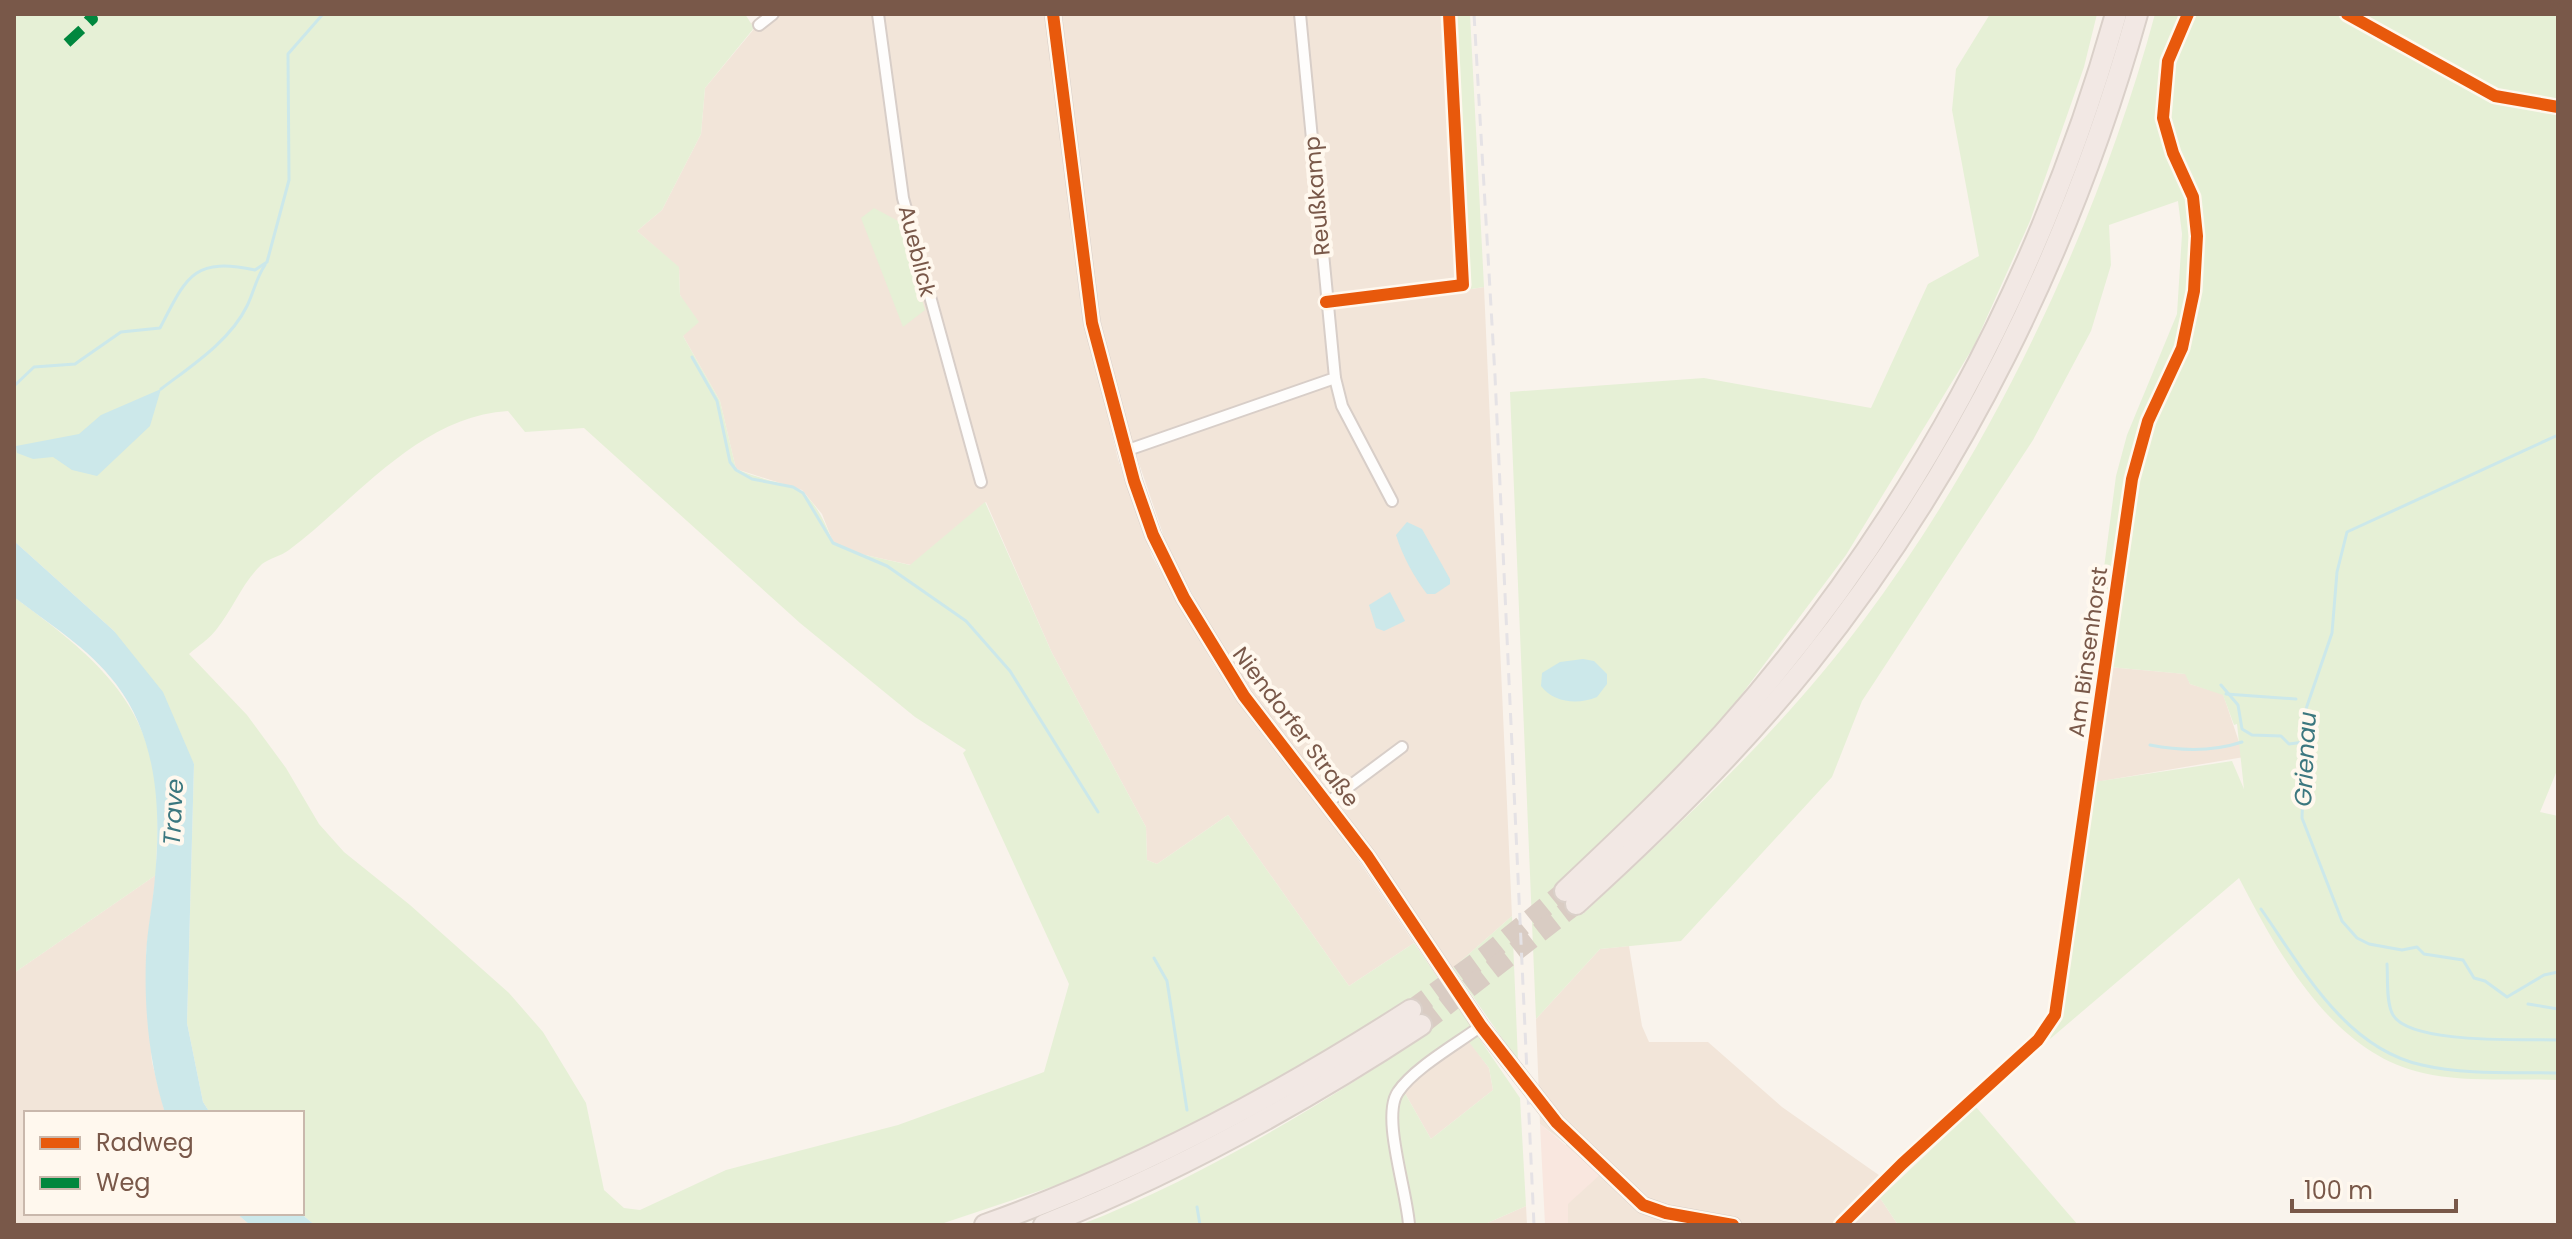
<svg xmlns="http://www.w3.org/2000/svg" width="2572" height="1239" font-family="Poppins,sans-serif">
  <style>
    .residential { fill: #f2e5d9 }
    .commercial { fill: #f9e7df }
    .green { fill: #e6f0d6; fill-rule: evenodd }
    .water { fill: #cce8ea }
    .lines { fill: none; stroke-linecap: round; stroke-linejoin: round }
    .stream { stroke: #cce8ea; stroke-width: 3 }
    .highway-tunnel { stroke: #d9ccc3; stroke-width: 20; stroke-dasharray: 20 10; stroke-linecap: butt }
    .street-casing { stroke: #d8cec8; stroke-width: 14 }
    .secondary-casing { stroke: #d8cec8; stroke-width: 18 }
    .highway-casing { stroke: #dad0c9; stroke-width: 24 }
    .street { stroke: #fefdfc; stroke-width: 10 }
    .secondary { stroke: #fefdfc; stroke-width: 14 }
    .highway { stroke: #f2e8e4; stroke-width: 20 }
    .rail { stroke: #e5e2e5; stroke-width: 3; stroke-dasharray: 12 8; stroke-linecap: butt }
    .quiet { stroke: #00873e; stroke-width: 10; stroke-dasharray: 20 10; stroke-linecap: butt }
    .cycleway-casing { stroke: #fff8ee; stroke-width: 17 }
    .cycleway { stroke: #e8590c; stroke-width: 12 }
    .labels { text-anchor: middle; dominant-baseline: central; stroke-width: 8; stroke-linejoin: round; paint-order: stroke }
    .street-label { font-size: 22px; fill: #795849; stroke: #fff8ee }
    .water-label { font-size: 24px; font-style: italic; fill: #3b777f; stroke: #fff8ee }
  </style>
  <rect width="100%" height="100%" fill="#f9f3ec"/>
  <g class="residential">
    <polygon points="763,14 1046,14 1080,299 1118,459 1152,556 1214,665 1251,720 1351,849 1414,943 1349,986 1228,815 1157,864 1147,860 1146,827 1052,653 986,502 911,565 856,553 833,542 822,514 802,490 736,469 720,401 683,336 688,310 680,295 679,268 637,231 662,210 701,134 705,88 754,29 750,24"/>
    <polygon points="1062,14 1444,14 1459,291 1484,287 1512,916 1453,968 1338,802 1257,702 1205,619 1166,543 1129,434 1097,307"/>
    <polygon points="2109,667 2186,674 2190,684 2223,694 2244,757 2090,783"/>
    <polygon points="156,875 146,952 146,987 152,1062 165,1113 26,1113 26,1213 236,1213 250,1225 14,1225 14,973"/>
    <polygon points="1629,946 1642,1026 1649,1042 1708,1042 1782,1107 1893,1185 1880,1198 1898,1225 1568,1225 1566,1144 1540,1124 1536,1019 1600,949"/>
    <polygon points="1463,1033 1489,1068 1493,1090 1431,1139 1398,1081"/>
    <polygon points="1526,1206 1527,1225 1483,1225"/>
  </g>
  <polygon class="commercial" points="1540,1124 1601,1174 1568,1204 1568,1225 1545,1225"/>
  <g class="green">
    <path d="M14 14H745L754 28 705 88 701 134 662 210 637 231 679 267 680 295 699 322 683 336 720 401 736 469C794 493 805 473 833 542L856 553 910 565 985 502 1052 653 1146 827 1147 860 1157 864 1228 815 1349 986 1414 943 1520 1098 1526 1206 1483 1225H1080C1203 1177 1319 1106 1429 1033L1407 1000 1238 1108 1069 1181 938 1225H315L300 1213 302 1113H210L203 1102 187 1023 194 764 114 631 14 541ZM508 411 525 432 584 428 800 623 915 717 966 750 963 753 1069 984 1044 1072 898 1125 726 1170 640 1210 624 1208 604 1190 586 1103 543 1032 509 993 410 905 344 852 319 824 286 768 247 715 189 654C198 646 209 639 216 630 233 609 242 583 262 564 270 558 281 556 289 550 356 500 419 416 508 411ZM1462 1033 1489 1068 1493 1090 1431 1139 1398 1081Z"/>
    <polygon points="1444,14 1470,14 1484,287 1459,291"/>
    <path d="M1990 14H2097L2084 67 2030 221 1974 346 1846 555 1718 726 1641 808 1557 883 1583 914C1682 822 1782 730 1863 621 1994 446 2098 225 2155 14H2558V768L2540 812 2558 816V1080C2514 1078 2466 1083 2423 1073 2332 1053 2278 953 2239 878L2050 1039 2061 1004 2094 782 2232 761 2244 789 2237 724 2234 725 2223 695 2190 684 2185 674 2109 667 2111 652H2093L2116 476 2127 435 2177 314 2182 234 2178 201 2109 225 2111 265 2091 331 2033 440 1862 701 1832 777 1681 941 1600 949 1536 1019 1510 392 1704 378 1871 408 1928 284 1979 256 1952 110 1956 69Z"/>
    <polygon points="874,208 900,222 925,310 903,327 861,218"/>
    <path d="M14 597C88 652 153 700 157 801 159 826 156 851 156 875L14 973Z"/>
    <polygon points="1512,916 1518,1061 1453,968"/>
    <polygon points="1976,1107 2078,1225 1898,1225 1880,1198"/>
  </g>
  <g class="water">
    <polygon points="161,389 150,426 97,476 72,470 53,457 33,459 17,453 16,446 79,434 101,415"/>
    <path d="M1407 522 1422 529 1450 579V584L1435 594H1427C1414 577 1402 555 1396 535Z"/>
    <path d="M14 541 114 631 163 692 194 764 187 1023 203 1102 210 1113H165C149 1062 144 1009 146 956 147 930 153 903 155 877 161 811 158 739 116 684 89 648 49 624 14 597Z"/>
    <polygon points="1390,592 1405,621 1384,631 1376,628 1369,605"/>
    <path d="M1583 659 1594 661 1607 674V684L1597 697C1578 705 1554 703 1541 686L1542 673 1560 662Z"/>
    <polygon points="236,1213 300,1213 315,1225 250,1225"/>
  </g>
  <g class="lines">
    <g class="stream">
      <polyline points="692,357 717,401 730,462 736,470 752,479 793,487 803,493 833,543 887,566 966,621 1010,671 1098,812"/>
      <path d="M14 386 34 367 75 364 121 332 160 328C187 276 193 257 255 270L267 262 289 180 288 54 323 14"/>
      <path d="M161 389C191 366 230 341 247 306 254 292 256 278 265 265"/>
      <polyline points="2558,435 2347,532 2337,572 2332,633 2306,709 2302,818 2342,921 2357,938 2369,944 2402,950 2417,947 2424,954 2463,960 2474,978 2485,981 2507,997 2544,975 2558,972"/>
      <polyline points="2221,685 2238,705 2242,729 2252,735 2281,736 2289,744 2304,742"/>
      <polyline points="2226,694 2296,699"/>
      <path d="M2150 745C2181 751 2212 752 2242 742"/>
      <path d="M2261 909C2303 969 2345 1048 2422 1065 2465 1075 2514 1072 2558 1073"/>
      <polyline points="1154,958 1167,981 1187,1110"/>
      <path d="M2387 964C2388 978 2386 1000 2392 1013 2405 1045 2527 1039 2558 1040"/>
      <polyline points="2528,1004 2558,1009"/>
      <polyline points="1197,1207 1200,1225"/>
    </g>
    <g class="highway-tunnel">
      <polyline points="1411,1010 1485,956 1565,891"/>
      <polyline points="1421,1025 1576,904"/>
    </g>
    <defs>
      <g id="street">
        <polyline points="878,14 903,198 981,482"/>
        <polyline points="2347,14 2495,96 2558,107"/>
        <polyline points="759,25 773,14"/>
        <polyline points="1335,378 1342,406 1392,501"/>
        <polyline points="1125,451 1335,378 1300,14"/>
        <polyline points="1327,803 1402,747"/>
        <path d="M1409 1225C1407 1191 1381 1116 1398 1092 1414 1068 1457 1044 1481 1026"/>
        <polyline points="1841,1225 1902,1164 2038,1040 2055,1015 2132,479 2148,421 2182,348 2194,291 2197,236 2193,197 2173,153 2163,118 2168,61 2188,14"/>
      </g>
      <polyline id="secondary" points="1053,14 1092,323 1134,481 1153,535 1184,598 1244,696 1368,857 1481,1026 1557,1123 1643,1205 1666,1213 1733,1225"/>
      <g id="highway">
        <path d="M1565 891C1619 840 1673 789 1723 734 1908 527 2041 280 2116 14"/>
        <path d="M1576 904C1659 829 1738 751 1808 664 1961 473 2071 250 2137 14"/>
        <path d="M985 1225C1137 1171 1276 1097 1411 1010"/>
        <path d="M1044 1225C1178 1172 1301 1104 1421 1025"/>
      </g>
    </defs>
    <use href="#street" class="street-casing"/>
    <use href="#secondary" class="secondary-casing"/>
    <use href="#highway" class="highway-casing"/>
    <use href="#street" class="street"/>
    <use href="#secondary" class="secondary"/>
    <use href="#highway" class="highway"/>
    <polyline class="rail" points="1474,14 1495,376 1534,1225"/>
    <polyline class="quiet" points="67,43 93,19 87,14"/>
    <defs>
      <g id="cycleway">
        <polyline points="1053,14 1092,323 1134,481 1153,535 1184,598 1244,696 1368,857 1481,1026 1557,1123 1643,1205 1666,1213 1733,1225"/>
        <polyline points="2347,14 2495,96 2558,107"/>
        <polyline points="1326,302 1463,285 1449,14"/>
        <polyline points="1841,1225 1902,1164 2038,1040 2055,1015 2132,479 2148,421 2182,348 2194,291 2197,236 2193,197 2173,153 2163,118 2168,61 2188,14"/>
      </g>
    </defs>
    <use href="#cycleway" class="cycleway-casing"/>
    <use href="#cycleway" class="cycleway"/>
  </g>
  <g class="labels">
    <g class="street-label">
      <text transform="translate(1317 196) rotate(-95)">Reußkamp</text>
      <text transform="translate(917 251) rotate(76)">Aueblick</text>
      <text transform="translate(2088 652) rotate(-82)">Am Binsenhorst</text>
      <text transform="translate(1296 727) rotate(53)">Niendorfer Straße</text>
    </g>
    <g class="water-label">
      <text transform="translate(2305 759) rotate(-87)">Grienau</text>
      <text transform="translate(173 812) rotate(-87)">Trave</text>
    </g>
  </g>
  <rect width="2572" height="1239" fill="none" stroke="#795849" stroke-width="32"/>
  <rect x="24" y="1111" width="280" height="104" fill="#fff8ee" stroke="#c9b8ac" stroke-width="2"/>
  <rect x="40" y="1137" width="40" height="12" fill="#e8590c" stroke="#c9b8ac" stroke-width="2"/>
  <text x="96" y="1151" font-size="24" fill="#795849">Radweg</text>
  <rect x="40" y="1177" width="40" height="12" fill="#00873e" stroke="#c9b8ac" stroke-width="2"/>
  <text x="96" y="1191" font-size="24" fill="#795849">Weg</text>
  <path d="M2292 1199v12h164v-12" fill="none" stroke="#795849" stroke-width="4"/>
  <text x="2304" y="1199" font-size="24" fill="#795849" stroke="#fff8ee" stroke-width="6" paint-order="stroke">100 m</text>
</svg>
